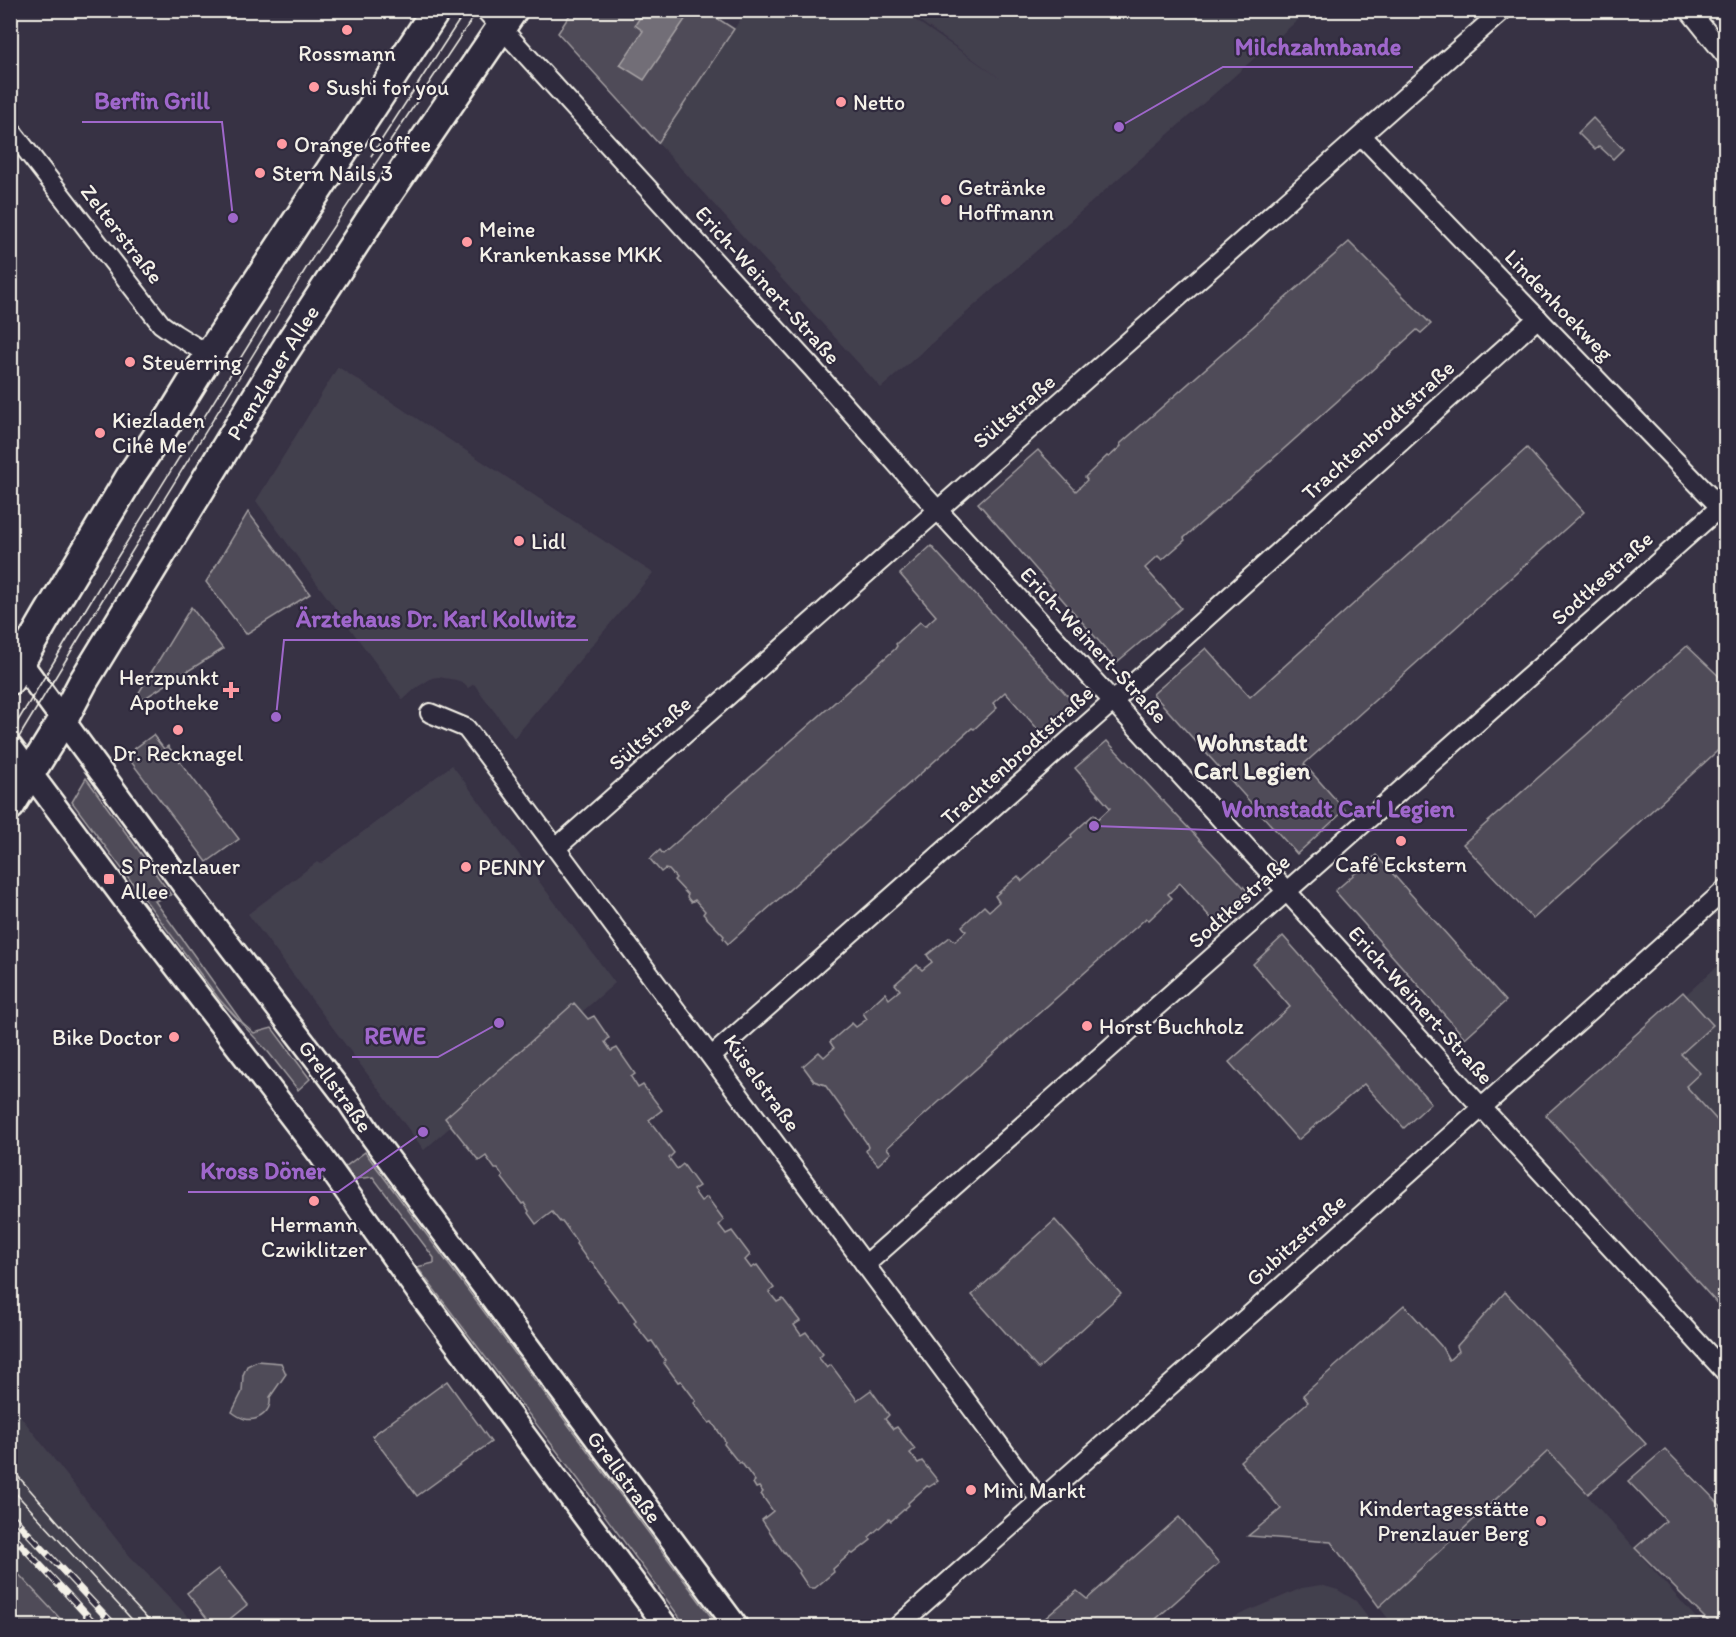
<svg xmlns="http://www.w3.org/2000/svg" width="1736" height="1637" font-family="Itim,sans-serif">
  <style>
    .built { fill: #433f4e }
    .green { fill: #504b59; stroke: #a29ea0; stroke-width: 1.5 }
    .water { fill: #726e77; stroke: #a6a2a4; stroke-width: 1.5 }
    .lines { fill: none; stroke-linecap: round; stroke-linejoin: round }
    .minor-casing { stroke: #f4f1e8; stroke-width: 22 }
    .tertiary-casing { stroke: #f4f1e8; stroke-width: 27 }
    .primary-casing { stroke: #f4f1e8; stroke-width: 33 }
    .minor { stroke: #2f2a3d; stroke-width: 18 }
    .tertiary { stroke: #2f2a3d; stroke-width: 22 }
    .primary { stroke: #2f2a3d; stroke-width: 28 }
    .tram { stroke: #f4f1e8; stroke-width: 1.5 }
    .rail-casing { stroke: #f4f1e8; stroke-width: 7 }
    .rail { stroke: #2f2a3d; stroke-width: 4.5; stroke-dasharray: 14; stroke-linecap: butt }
    .poi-dot { fill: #ff9aa2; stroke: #2f2a3d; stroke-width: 2 }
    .labels { text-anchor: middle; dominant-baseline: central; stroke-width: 4.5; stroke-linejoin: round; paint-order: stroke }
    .poi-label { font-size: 22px; fill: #f4f1e8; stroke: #2f2a3d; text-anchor: start }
    .street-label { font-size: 22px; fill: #f4f1e8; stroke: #2f2a3d }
    .neighbourhood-label { font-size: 24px; font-weight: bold; fill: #f4f1e8; stroke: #2f2a3d }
    .leader { fill: none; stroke: #9f67cb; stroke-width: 2 }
    .callout-dot { fill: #9f67cb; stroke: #2f2a3d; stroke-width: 2 }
    .callout-label { font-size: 24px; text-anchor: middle; font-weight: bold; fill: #9f67cb; stroke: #2f2a3d; stroke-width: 4.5; stroke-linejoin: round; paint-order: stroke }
  </style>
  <rect width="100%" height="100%" fill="#373244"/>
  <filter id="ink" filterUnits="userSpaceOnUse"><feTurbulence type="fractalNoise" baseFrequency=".0167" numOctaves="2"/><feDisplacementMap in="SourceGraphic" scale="12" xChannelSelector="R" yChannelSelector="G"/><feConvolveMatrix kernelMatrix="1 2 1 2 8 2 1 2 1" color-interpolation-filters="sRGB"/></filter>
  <g filter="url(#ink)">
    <g class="built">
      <polygon points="746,11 902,11 1001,79 906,11 1308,11 881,388 658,143"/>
      <polygon points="338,367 653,573 514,738 474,684 468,688 462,682 456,680 438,677 432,678 416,688 403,700 256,501"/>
      <polygon points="452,765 615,983 424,1150 248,914 317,862 320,864"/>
      <polygon points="1725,959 1725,1184 1609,1065"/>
      <polygon points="11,1404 128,1554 197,1626 27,1626 11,1609"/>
      <polygon points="1548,1451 1703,1626 1394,1626 1379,1607"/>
      <polygon points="1321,1585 1338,1590 1356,1601 1375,1626 1213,1626 1302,1588"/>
    </g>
    <g class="green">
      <polygon points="573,10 706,11 734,29 658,143 558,33"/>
      <polygon points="1593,118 1623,149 1613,159 1599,146 1595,150 1578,133"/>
      <polygon points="1349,242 1431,324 1421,333 1417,330 1184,538 1185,540 1162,560 1158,556 1145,568 1181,608 1117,662 978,503 1038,450 1076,491 1087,480 1085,477 1107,456 1109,457 1121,446 1120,444"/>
      <polygon points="1527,448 1584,512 1304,764 1345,810 1297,854 1153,694 1206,648 1250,697"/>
      <polygon points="248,512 310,594 246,634 206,582"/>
      <polygon points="931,546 1075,704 1042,734 1005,692 993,703 997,708 974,729 972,728 728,944 723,938 724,936 703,914 705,911 695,900 691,902 687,897 688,895 674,880 676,878 669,870 665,869 661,872 650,859 660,850 663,854 895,649 897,646 896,644 920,622 925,626 936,616 900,574"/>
      <polygon points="191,607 223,649 137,703 135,699"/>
      <polygon points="1687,646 1725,682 1725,744 1533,919 1463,844"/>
      <polygon points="153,735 164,749 168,746 239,839 207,862 126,755"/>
      <polygon points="1107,741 1252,896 1218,926 1180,883 1168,894 1172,898 1149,920 1146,918 1144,920 887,1148 891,1153 878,1165 866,1151 868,1147 866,1142 825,1085 814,1081 803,1066 819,1052 824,1057 834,1048 830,1042 852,1023 856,1027 867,1019 863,1013 885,993 889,999 900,990 895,984 917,965 922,970 932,962 927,955 950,937 955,941 966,931 962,926 984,906 989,911 999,902 995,896 1018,876 1022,881 1072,837 1071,835 1094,814 1098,819 1110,808 1075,768"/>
      <polygon points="86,778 171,895 155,901 242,1022 254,1033 272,1028 310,1079 298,1090 269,1053 219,999 72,802"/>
      <polygon points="1376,855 1506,1001 1465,1038 1335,891"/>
      <polygon points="1283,936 1431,1103 1404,1128 1364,1084 1298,1140 1229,1062 1290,1007 1253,964"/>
      <polygon points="1683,992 1713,1025 1681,1054 1700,1073 1686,1086 1725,1129 1725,1312 1546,1115"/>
      <polygon points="574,1003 588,1019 594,1016 609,1038 605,1042 611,1051 617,1048 635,1074 631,1077 638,1088 643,1085 662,1110 649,1120 674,1153 669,1158 677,1169 683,1164 699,1186 693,1190 701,1201 707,1197 724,1220 719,1225 726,1234 732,1231 750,1255 745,1260 751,1268 757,1265 774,1288 769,1292 777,1302 783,1299 800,1321 794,1325 801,1335 806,1332 823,1354 819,1358 827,1368 831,1365 857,1400 871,1390 889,1415 885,1419 893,1429 897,1427 915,1449 910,1453 918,1463 922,1461 938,1481 929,1487 927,1486 908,1503 909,1505 891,1521 889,1519 869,1537 871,1540 853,1554 851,1553 833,1569 834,1572 815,1588 809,1588 799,1573 800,1571 785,1552 784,1553 762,1520 773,1511 761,1494 763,1492 759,1487 756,1488 753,1483 755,1481 741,1462 739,1463 724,1444 725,1441 712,1422 709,1423 694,1403 696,1401 681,1381 678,1382 664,1363 665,1360 652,1341 649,1342 634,1323 636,1320 622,1301 619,1301 605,1283 606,1281 592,1262 589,1262 576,1244 577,1242 563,1222 560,1222 552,1212 536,1224 528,1213 529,1211 524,1203 522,1204 502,1178 503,1176 498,1169 495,1169 486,1156 479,1161 445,1118"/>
      <polygon points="365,1152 718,1626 686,1626 578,1479 417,1267 434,1263 434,1258 373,1177 354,1179 345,1167"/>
      <polygon points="1055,1220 1121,1294 1038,1369 972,1295"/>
      <polygon points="1505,1292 1646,1444 1588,1494 1548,1451 1379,1607 1331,1542 1248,1536 1281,1509 1240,1461 1308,1402 1303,1395 1404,1305 1441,1346 1449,1360 1459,1351 1457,1346"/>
      <path d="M257 1361 281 1363 286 1374 270 1397C272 1411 259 1422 245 1419 240 1418 236 1415 232 1412L242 1392 243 1375 247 1366Z"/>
      <polygon points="447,1381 491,1442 417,1496 372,1436"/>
      <polygon points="1665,1449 1725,1510 1725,1626 1713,1626 1635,1548 1666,1521 1628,1481"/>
      <polygon points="1179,1517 1219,1563 1148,1626 1036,1626 1077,1591 1087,1599"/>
      <polygon points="11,1566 67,1626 11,1626"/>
      <polygon points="218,1569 247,1605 221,1626 213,1626 187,1593"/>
    </g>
    <polygon class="water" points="644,11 681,11 688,15 644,80 620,65 643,31 635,25"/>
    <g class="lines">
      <defs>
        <g id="minor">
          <polyline points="485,10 812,368 924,495 1271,874 1463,1087 1726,1373"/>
          <polyline points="1689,10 1726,56"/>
          <polyline points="10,129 161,324 175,334 209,355"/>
          <polyline points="1362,136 1720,507"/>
          <polyline points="430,713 466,728 486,754 1040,1500"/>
          <polyline points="556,848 1503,10"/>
          <polyline points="712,1056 1135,682 1538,318"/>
          <polyline points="865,1265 1726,502"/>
          <polyline points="898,1626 1270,1297 1726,889"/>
        </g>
        <g id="tertiary">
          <path id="s1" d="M10 648 185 887 349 1102 373 1138 736 1626"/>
          <polyline points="10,746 128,904 319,1153 418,1292 666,1626"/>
        </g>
        <g id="primary">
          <polyline points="10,680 47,616 132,474 172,415 209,355 436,10"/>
          <path id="s2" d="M10 806 63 720 83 682 284 352 370 220 513 10"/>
        </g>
      </defs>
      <use href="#minor" class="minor-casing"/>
      <use href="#tertiary" class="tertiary-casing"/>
      <use href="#primary" class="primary-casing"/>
      <use href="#minor" class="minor"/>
      <use href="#tertiary" class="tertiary"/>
      <use href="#primary" class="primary"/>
      <g class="tram">
        <polyline points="371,156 466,10"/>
        <polyline points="10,734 107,574 269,312"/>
        <polyline points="10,752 115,579 313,257 478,10"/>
        <polyline points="10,1467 74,1540 154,1626"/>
        <polyline points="10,1487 138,1626"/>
      </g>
      <defs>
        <g id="rail">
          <polyline points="10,1514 115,1626"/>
          <polyline points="10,1533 97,1626"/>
        </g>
      </defs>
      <use href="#rail" class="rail-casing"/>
      <use href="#rail" class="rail"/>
    </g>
  </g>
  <g class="poi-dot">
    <circle cx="347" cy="30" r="6"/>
    <circle cx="314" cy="87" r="6"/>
    <circle cx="841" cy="102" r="6"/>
    <circle cx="282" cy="144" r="6"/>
    <circle cx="260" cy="173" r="6"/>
    <circle cx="946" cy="200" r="6"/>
    <circle cx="467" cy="242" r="6"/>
    <circle cx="130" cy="362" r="6"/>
    <circle cx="100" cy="433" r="6"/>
    <circle cx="519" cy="541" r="6"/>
    <path d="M228 681h6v6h6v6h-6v6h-6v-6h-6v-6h6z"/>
    <circle cx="178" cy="730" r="6"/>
    <circle cx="1401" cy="841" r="6"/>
    <circle cx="466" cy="867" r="6"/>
    <rect x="103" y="873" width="12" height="12" rx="3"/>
    <circle cx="1087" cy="1026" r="6"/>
    <circle cx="174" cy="1037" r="6"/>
    <circle cx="314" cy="1201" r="6"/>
    <circle cx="971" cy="1490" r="6"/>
    <circle cx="1541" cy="1521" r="6"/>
  </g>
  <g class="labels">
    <g class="poi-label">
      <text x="347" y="53" text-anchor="middle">Rossmann</text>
      <text x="326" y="87">Sushi for you</text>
      <text x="853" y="102">Netto</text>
      <text x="294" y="144">Orange Coffee</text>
      <text x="272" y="173">Stern Nails 3</text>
      <text x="958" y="187">Getränke<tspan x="958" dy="25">Hoffmann</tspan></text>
      <text x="479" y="229">Meine<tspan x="479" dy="25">Krankenkasse MKK</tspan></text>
      <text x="142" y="362">Steuerring</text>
      <text x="112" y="420">Kiezladen<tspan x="112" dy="25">Cihê Me</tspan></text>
      <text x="531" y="541">Lidl</text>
      <text x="219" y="677" text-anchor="end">Herzpunkt<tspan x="219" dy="25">Apotheke</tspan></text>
      <text x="178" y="753" text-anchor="middle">Dr. Recknagel</text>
      <text x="1401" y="864" text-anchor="middle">Café Eckstern</text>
      <text x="121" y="866">S Prenzlauer<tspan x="121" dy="25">Allee</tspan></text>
      <text x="478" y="867">PENNY</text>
      <text x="1099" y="1026">Horst Buchholz</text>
      <text x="162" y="1037" text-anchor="end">Bike Doctor</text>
      <text x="314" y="1224" text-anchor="middle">Hermann<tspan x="314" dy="25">Czwiklitzer</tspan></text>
      <text x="983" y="1490">Mini Markt</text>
      <text x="1529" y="1508" text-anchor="end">Kindertagesstätte<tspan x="1529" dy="25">Prenzlauer Berg</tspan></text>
    </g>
    <g class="street-label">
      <text transform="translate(122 234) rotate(52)">Zelterstraße</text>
      <text transform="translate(768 285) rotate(48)">Erich-Weinert-Straße</text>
      <text transform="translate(1559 305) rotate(46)">Lindenhoekweg</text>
      <text stroke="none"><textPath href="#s2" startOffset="507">Prenzlauer Allee</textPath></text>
      <text transform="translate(1014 411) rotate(-41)">Sültstraße</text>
      <text transform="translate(1378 430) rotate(-42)">Trachtenbrodtstraße</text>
      <text transform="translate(1602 578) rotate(-42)">Sodtkestraße</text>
      <text transform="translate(1094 645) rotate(47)">Erich-Weinert-Straße</text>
      <text transform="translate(650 733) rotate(-41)">Sültstraße</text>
      <text transform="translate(1017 755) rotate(-42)">Trachtenbrodtstraße</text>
      <text transform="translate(1239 901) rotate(-42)">Sodtkestraße</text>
      <text transform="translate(1421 1005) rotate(48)">Erich-Weinert-Straße</text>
      <text transform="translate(762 1083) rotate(54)">Küselstraße</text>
      <text stroke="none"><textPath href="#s1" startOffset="546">Grellstraße</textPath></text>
      <text transform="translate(1296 1240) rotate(-42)">Gubitzstraße</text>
      <text stroke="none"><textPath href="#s1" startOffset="1032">Grellstraße</textPath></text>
    </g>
    <g class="neighbourhood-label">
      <text x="1252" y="742">Wohnstadt<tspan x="1252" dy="28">Carl Legien</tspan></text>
    </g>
  </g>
  <path class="leader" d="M1119 127L1223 67H1413M233 218L222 122H82M276 717L284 640H588M1094 826L1210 830H1467M499 1023L438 1057H352M423 1132L338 1192H188"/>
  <g class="callout-dot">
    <circle cx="1119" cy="127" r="6"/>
    <circle cx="233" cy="218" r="6"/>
    <circle cx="276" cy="717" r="6"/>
    <circle cx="1094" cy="826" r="6"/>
    <circle cx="499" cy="1023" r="6"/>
    <circle cx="423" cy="1132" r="6"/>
  </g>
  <g class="callout-label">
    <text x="1318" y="55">Milchzahnbande</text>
    <text x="152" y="109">Berfin Grill</text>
    <text x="436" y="627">Ärztehaus Dr. Karl Kollwitz</text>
    <text x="1338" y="817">Wohnstadt Carl Legien</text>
    <text x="395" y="1044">REWE</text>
    <text x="263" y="1179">Kross Döner</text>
  </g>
  <rect width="1736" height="1637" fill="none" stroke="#2f2a3d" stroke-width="36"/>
  <rect x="18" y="18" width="1700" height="1601" fill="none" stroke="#f4f1e8" stroke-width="2" filter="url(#ink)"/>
</svg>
